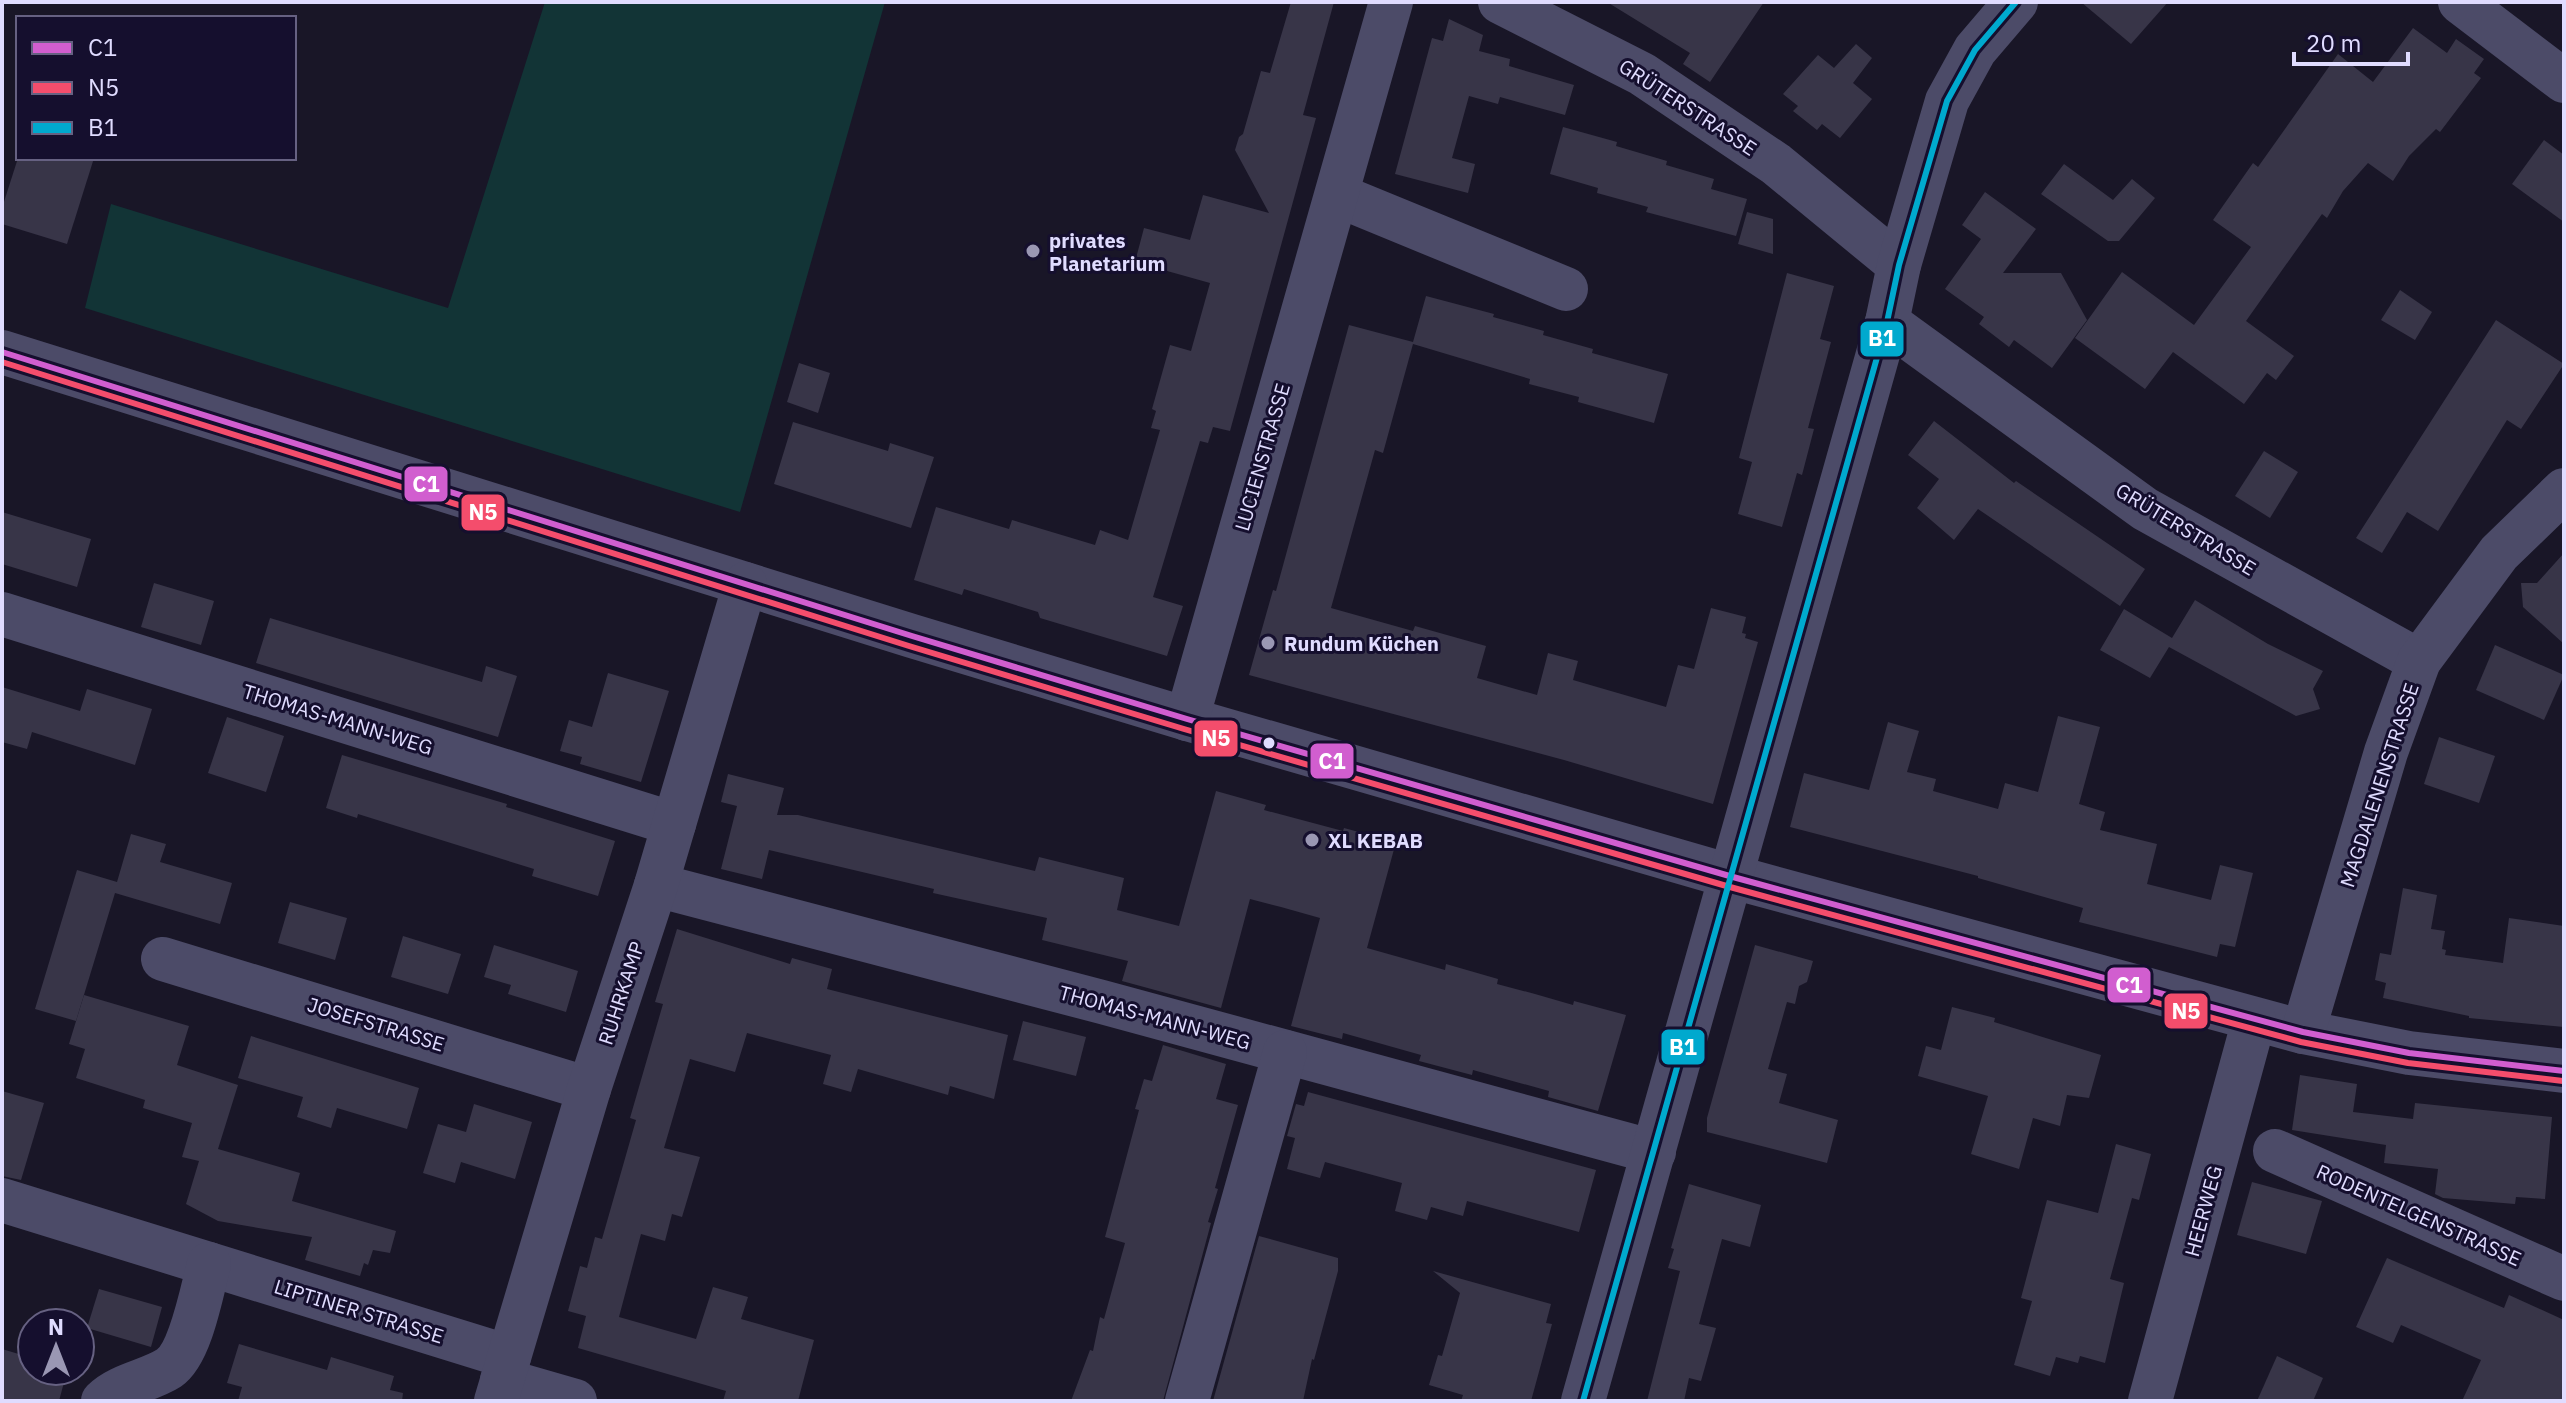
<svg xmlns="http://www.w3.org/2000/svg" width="2566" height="1403" font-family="'IBM Plex Sans',sans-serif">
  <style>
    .green { fill: #123436 }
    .building { fill: #383548 }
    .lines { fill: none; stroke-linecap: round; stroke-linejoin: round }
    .minor { stroke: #4c4b68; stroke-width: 44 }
    .bus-1-casing { stroke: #150f2e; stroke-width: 12 }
    .bus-2-casing { stroke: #150f2e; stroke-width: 12 }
    .bus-3-casing { stroke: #150f2e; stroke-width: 12 }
    .bus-1 { stroke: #d15ecf; stroke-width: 6 }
    .bus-2 { stroke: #f44d6c; stroke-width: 6 }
    .bus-3 { stroke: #00a9ce; stroke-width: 6 }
    .poi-dot { fill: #9a97b3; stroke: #150f2e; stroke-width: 3 }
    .bus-dot { fill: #e0dcff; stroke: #150f2e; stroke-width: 3 }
    .labels { text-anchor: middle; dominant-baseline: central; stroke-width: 6; stroke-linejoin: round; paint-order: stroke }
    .street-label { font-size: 20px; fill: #e0dcff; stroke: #150f2e }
    .poi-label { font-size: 20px; font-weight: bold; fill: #e0dcff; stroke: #150f2e; text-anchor: start }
    .line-badge { stroke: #150f2e; stroke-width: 3 }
    .badge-label { font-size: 22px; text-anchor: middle; font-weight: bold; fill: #fff }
  </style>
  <rect width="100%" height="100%" fill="#191627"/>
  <polygon class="green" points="545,2 885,2 740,512 85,308 111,204 448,308"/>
  <g class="building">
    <polygon points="1291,2 1334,2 1303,115 1316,118 1230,431 1213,427 1208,443 1200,441 1153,597 1183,606 1167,656 1040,618 1038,612 964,589 962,595 914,580 936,507 1009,529 1012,520 1095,545 1100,530 1128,540 1160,430 1151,428 1156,411 1152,409 1170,345 1191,351 1210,283 1135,262 1144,228 1190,240 1203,195 1269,213 1235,150 1239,137 1243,134 1261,71 1270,73"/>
    <polygon points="1607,2 1764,2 1710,82 1683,64 1690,53"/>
    <polygon points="2081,2 2168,2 2131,44"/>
    <polygon points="1449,19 1483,35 1479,51 1510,59 1509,66 1574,85 1565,115 1500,97 1498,104 1469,96 1452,158 1475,164 1468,193 1395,174 1432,38 1443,41"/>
    <polygon points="2413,28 2447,53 2456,39 2484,59 2474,73 2481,78 2440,132 2436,129 2409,156 2393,181 2368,163 2343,191 2327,218 2322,214 2246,321 2294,356 2276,380 2267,373 2244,404 2173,352 2145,389 2075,338 2122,272 2194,325 2251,247 2213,220 2253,163 2258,167 2338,54 2373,82"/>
    <polygon points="1856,44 1872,58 1853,83 1872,99 1840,138 1822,124 1817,130 1793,111 1798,106 1783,94 1818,55 1834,68"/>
    <polygon points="1563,127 1617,142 1616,146 1667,161 1666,165 1714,179 1711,189 1747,199 1736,236 1646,212 1648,207 1597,193 1598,188 1550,174"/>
    <polygon points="2544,140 2564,155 2564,222 2512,184"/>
    <polygon points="18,158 94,158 67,244 2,224 2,208"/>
    <polygon points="2064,164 2113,200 2132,179 2155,198 2119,241 2108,241 2041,194"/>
    <polygon points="1985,192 2036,229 2003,273 2061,273 2087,320 2052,368 2014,340 2009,347 1979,324 1984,317 1945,289 1981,239 1962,225"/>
    <polygon points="1747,212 1773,219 1773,254 1738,244"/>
    <polygon points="1787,273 1834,286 1820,339 1831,342 1808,428 1814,429 1802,475 1797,473 1782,527 1738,514 1752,462 1739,458"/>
    <polygon points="2400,290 2432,312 2415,340 2381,320"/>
    <polygon points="1426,296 1494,314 1493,317 1544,331 1543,335 1593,349 1592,353 1668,374 1654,423 1578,402 1579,397 1529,384 1530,379 1413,344 1383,453 1375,450 1331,608 1413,631 1415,626 1486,646 1477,678 1537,695 1548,653 1578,661 1573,680 1666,707 1678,665 1694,669 1711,608 1746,617 1742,633 1746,634 1745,638 1758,642 1713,804 1564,760 1249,675 1273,590 1276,591 1349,325 1413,342"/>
    <polygon points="2496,320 2564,364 2521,429 2507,420 2438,531 2407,512 2382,553 2356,538"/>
    <polygon points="799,363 830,373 818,413 787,402"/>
    <polygon points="1934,421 2014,483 2016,481 2145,569 2120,606 1978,509 1954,540 1917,508 1939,479 1908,455"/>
    <polygon points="793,422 888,451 890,443 934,457 911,528 774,484"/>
    <polygon points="2264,451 2298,472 2270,518 2235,496"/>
    <polygon points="2,512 91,539 77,587 2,564"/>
    <polygon points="2564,553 2564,644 2523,607 2521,583 2537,583"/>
    <polygon points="154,583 214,601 201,645 141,627"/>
    <polygon points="2195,600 2268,644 2323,671 2313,689 2320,709 2296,716 2169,647 2150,678 2100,650 2124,609 2172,638"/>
    <polygon points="270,618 482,682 486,666 517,676 498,737 256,663"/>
    <polygon points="2495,645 2564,675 2544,720 2476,690"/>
    <polygon points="608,673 669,691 641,782 580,764 582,757 560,751 569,720 592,727"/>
    <polygon points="2,687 80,711 87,689 152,709 135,765 32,732 27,749 2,742"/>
    <polygon points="2058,716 2100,727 2079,804 2105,812 2100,830 2157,844 2147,884 2211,900 2220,865 2253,873 2235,947 2220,944 2217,957 2079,922 2083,908 1978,878 1978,876 1790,827 1804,773 1869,790 1888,722 1919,731 1907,772 1936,779 1933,791 1998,809 2005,783 2038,792"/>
    <polygon points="227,717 284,736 266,792 208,773"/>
    <polygon points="2439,737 2495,756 2479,803 2424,784"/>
    <polygon points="342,755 507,804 506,807 615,841 598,896 532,876 534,869 358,814 357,818 326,808"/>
    <polygon points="728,774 784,788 777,815 798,815 1035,871 1039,857 1124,878 1117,910 1179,926 1216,791 1266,805 1264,810 1343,831 1344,828 1396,842 1367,948 1445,970 1446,964 1498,979 1497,984 1535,994 1573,1005 1574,1001 1626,1015 1598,1111 1548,1097 1549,1091 1473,1070 1472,1075 1419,1061 1421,1055 1343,1033 1342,1039 1291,1026 1320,918 1281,907 1250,899 1221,1008 1122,981 1128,961 1042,940 1047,918 933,893 934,889 769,850 762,879 721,869 737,806 721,802"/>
    <polygon points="131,834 166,844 160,862 232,883 220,924 115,893 76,1021 35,1009 77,870 117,882"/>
    <polygon points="2403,888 2437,895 2431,929 2445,931 2442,949 2446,950 2445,955 2503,963 2509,918 2564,926 2564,1027 2469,1018 2469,1016 2383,998 2386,983 2375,980 2380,953 2391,955"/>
    <polygon points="290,902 347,918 335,960 278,943"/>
    <polygon points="677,929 790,964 792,958 832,969 827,989 1008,1035 994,1099 950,1086 948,1095 858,1069 851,1092 823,1084 831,1055 747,1033 735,1072 690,1059 664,1148 700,1157 682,1217 672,1214 665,1241 641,1234 619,1317 696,1339 713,1287 748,1297 741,1319 814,1340 798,1401 723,1401 726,1391 578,1348 586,1316 568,1311 580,1266 587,1268 595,1237 602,1239 636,1120 630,1118 663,1004 655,1002"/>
    <polygon points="403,936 461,954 448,994 391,977"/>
    <polygon points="494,945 578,971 566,1012 508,994 511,985 484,977"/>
    <polygon points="1755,945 1813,961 1807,982 1799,986 1795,1004 1787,1002 1768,1069 1787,1074 1779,1103 1838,1120 1827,1163 1707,1132 1707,1118"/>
    <polygon points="84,995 189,1026 177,1065 238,1085 218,1149 300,1173 292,1201 396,1231 390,1253 373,1250 368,1265 364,1263 360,1276 305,1260 312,1237 218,1221 186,1204 199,1161 182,1157 192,1123 143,1108 145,1100 76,1078 85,1049 69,1044"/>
    <polygon points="1952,1007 1995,1018 1994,1022 2101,1055 2089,1098 2067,1095 2060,1126 2033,1118 2019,1169 1971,1154 1988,1096 1918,1076 1926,1046 1941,1050"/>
    <polygon points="1023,1021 1086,1037 1076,1076 1013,1060"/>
    <polygon points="251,1036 419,1088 407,1129 337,1108 331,1128 297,1117 303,1097 238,1078"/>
    <polygon points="1163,1045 1226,1064 1216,1099 1238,1105 1215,1188 1218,1189 1208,1222 1211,1223 1163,1401 1071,1401 1090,1350 1093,1351 1100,1317 1104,1319 1125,1243 1105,1237 1139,1110 1135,1109 1144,1079 1152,1081"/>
    <polygon points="2300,1075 2357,1084 2353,1112 2413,1119 2415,1103 2552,1117 2545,1199 2516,1197 2515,1204 2443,1198 2435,1194 2438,1169 2384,1163 2386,1145 2292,1130"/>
    <polygon points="2,1091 44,1103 21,1180 2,1176"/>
    <polygon points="1308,1092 1596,1170 1579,1232 1467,1201 1463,1216 1431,1207 1427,1220 1395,1211 1402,1183 1325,1162 1320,1178 1287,1169 1295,1138 1287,1136 1296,1104 1304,1106"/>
    <polygon points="474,1104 532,1122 515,1179 461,1162 455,1183 423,1173 438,1124 466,1132"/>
    <polygon points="2116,1144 2151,1154 2139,1200 2132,1198 2110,1279 2124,1283 2105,1363 2080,1356 2078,1363 2056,1357 2050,1376 2014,1365 2032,1301 2021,1298 2047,1200 2098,1213"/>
    <polygon points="2252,1182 2322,1201 2306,1254 2237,1235"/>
    <polygon points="1689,1184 1761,1205 1750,1247 1722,1239 1699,1324 1716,1328 1701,1381 1689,1378 1684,1401 1647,1401 1680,1271 1668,1268 1674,1249 1671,1248"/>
    <polygon points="1259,1236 1338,1258 1338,1271 1314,1360 1312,1359 1303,1401 1213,1401"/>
    <polygon points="2387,1258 2504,1308 2509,1295 2564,1320 2564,1401 2462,1401 2481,1360 2401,1325 2393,1343 2356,1327"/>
    <polygon points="1433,1271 1551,1304 1546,1323 1552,1324 1531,1401 1461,1401 1463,1395 1429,1385 1438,1355 1442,1356 1460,1293"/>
    <polygon points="99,1289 162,1307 151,1347 87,1328"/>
    <polygon points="239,1344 327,1370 331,1357 394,1376 390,1390 403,1393 402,1401 238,1401 242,1387 227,1383"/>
    <polygon points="2,1349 32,1358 32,1371 67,1371 59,1401 2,1401"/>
    <polygon points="2277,1356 2323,1378 2313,1401 2257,1401"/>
  </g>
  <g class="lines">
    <g class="minor">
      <polyline points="1500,2 1642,74 1776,164 1899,265"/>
      <polyline points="2460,2 2564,81"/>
      <polyline points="1337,195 1566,289"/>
      <polyline points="1887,322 2145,509 2419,661"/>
      <polyline points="2,352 912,636 1187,719 1733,877 2303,1032 2409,1053 2564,1071"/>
      <polyline points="2,614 674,824"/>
      <polyline points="1187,719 1391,2"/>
      <polyline points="656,885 1102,1002 1654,1152"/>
      <polyline points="163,959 589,1089"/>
      <polyline points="2303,1032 2386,752 2419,661 2499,553 2564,490"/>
      <polyline points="2275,1151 2564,1279"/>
      <polyline points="2,1200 509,1357"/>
      <polyline points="502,1380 575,1401"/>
      <path d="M103 1401C120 1384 149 1381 169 1368 191 1353 202 1290 209 1264"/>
      <polyline points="496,1401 589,1089 656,885 745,584"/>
      <polyline points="1187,1401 1285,1052"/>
      <polyline points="1583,1401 1887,322 1899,265 1947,101 1975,50 2016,2"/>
      <polyline points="2150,1401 2254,1020"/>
    </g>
    <defs>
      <polyline id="bus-1" points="2,352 912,636 1187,719 1733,877 2303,1032 2409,1053 2564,1071"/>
      <polyline id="bus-2" points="2,362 909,646 1184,729 1730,887 2301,1042 2408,1063 2563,1081"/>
      <polyline id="bus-3" points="1583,1401 1887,322 1899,265 1947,101 1975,50 2016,2"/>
    </defs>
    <use href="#bus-1" class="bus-1-casing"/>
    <use href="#bus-2" class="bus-2-casing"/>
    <use href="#bus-3" class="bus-3-casing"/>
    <use href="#bus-1" class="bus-1"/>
    <use href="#bus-2" class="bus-2"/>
    <use href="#bus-3" class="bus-3"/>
  </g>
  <g class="poi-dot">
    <circle cx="1033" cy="251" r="8"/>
    <circle cx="1268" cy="643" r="8"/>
    <circle cx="1312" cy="840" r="8"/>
  </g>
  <circle class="bus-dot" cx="1269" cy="743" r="7"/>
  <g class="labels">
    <g class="street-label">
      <text transform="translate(1688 107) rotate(33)">GRÜTERSTRASSE</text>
      <text transform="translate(1262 457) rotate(-74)">LUCIENSTRASSE</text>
      <text transform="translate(2186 529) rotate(31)">GRÜTERSTRASSE</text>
      <text transform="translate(338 719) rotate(17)">THOMAS-MANN-WEG</text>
      <text transform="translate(2379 785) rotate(-72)">MAGDALENENSTRASSE</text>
      <text transform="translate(621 993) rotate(-72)">RUHRKAMP</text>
      <text transform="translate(1155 1017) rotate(15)">THOMAS-MANN-WEG</text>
      <text transform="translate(376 1024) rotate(17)">JOSEFSTRASSE</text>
      <text transform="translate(2203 1211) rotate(-75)">HEERWEG</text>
      <text transform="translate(2419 1215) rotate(24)">RODENTELGENSTRASSE</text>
      <text transform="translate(359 1311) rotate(17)">LIPTINER STRASSE</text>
    </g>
    <g class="poi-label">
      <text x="1049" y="240">privates<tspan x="1049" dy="23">Planetarium</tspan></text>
      <text x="1284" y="643">Rundum Küchen</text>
      <text x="1328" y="840">XL KEBAB</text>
    </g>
  </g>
  <g class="line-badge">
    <rect x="1859" y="320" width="46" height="38" rx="8" fill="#00a9ce"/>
    <rect x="403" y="465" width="46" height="38" rx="8" fill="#d15ecf"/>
    <rect x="460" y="493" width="46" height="39" rx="8" fill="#f44d6c"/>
    <rect x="1193" y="719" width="46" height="39" rx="8" fill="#f44d6c"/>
    <rect x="1309" y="742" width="46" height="38" rx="8" fill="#d15ecf"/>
    <rect x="2106" y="966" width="46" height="38" rx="8" fill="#d15ecf"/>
    <rect x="2163" y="992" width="46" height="38" rx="8" fill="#f44d6c"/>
    <rect x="1660" y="1028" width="46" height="38" rx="8" fill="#00a9ce"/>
  </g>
  <g class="badge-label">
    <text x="1882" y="346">B1</text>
    <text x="426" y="492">C1</text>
    <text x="483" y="520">N5</text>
    <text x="1216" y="746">N5</text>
    <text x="1332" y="769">C1</text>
    <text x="2129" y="993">C1</text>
    <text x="2186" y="1019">N5</text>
    <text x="1683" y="1055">B1</text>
  </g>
  <rect width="2566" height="1403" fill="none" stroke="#e0dcff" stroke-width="8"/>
  <rect x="16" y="16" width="280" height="144" fill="#150f2e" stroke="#666182" stroke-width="2"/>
  <rect x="32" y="42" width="40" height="12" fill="#d15ecf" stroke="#666182" stroke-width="2"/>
  <text x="88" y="56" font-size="24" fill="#e0dcff">C1</text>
  <rect x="32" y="82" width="40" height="12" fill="#f44d6c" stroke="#666182" stroke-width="2"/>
  <text x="88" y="96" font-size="24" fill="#e0dcff">N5</text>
  <rect x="32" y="122" width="40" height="12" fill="#00a9ce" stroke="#666182" stroke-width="2"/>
  <text x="88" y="136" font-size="24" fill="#e0dcff">B1</text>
  <g transform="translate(56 1347)"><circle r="38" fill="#150f2e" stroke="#666182" stroke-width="2"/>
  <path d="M0-6L14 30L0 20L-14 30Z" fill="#9a97b3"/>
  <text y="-12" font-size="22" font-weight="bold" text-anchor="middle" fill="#e0dcff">N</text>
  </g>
  <path d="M2294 52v12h114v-12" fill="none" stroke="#e0dcff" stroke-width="4"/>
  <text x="2306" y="52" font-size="24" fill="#e0dcff" stroke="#150f2e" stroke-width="6" paint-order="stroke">20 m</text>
</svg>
